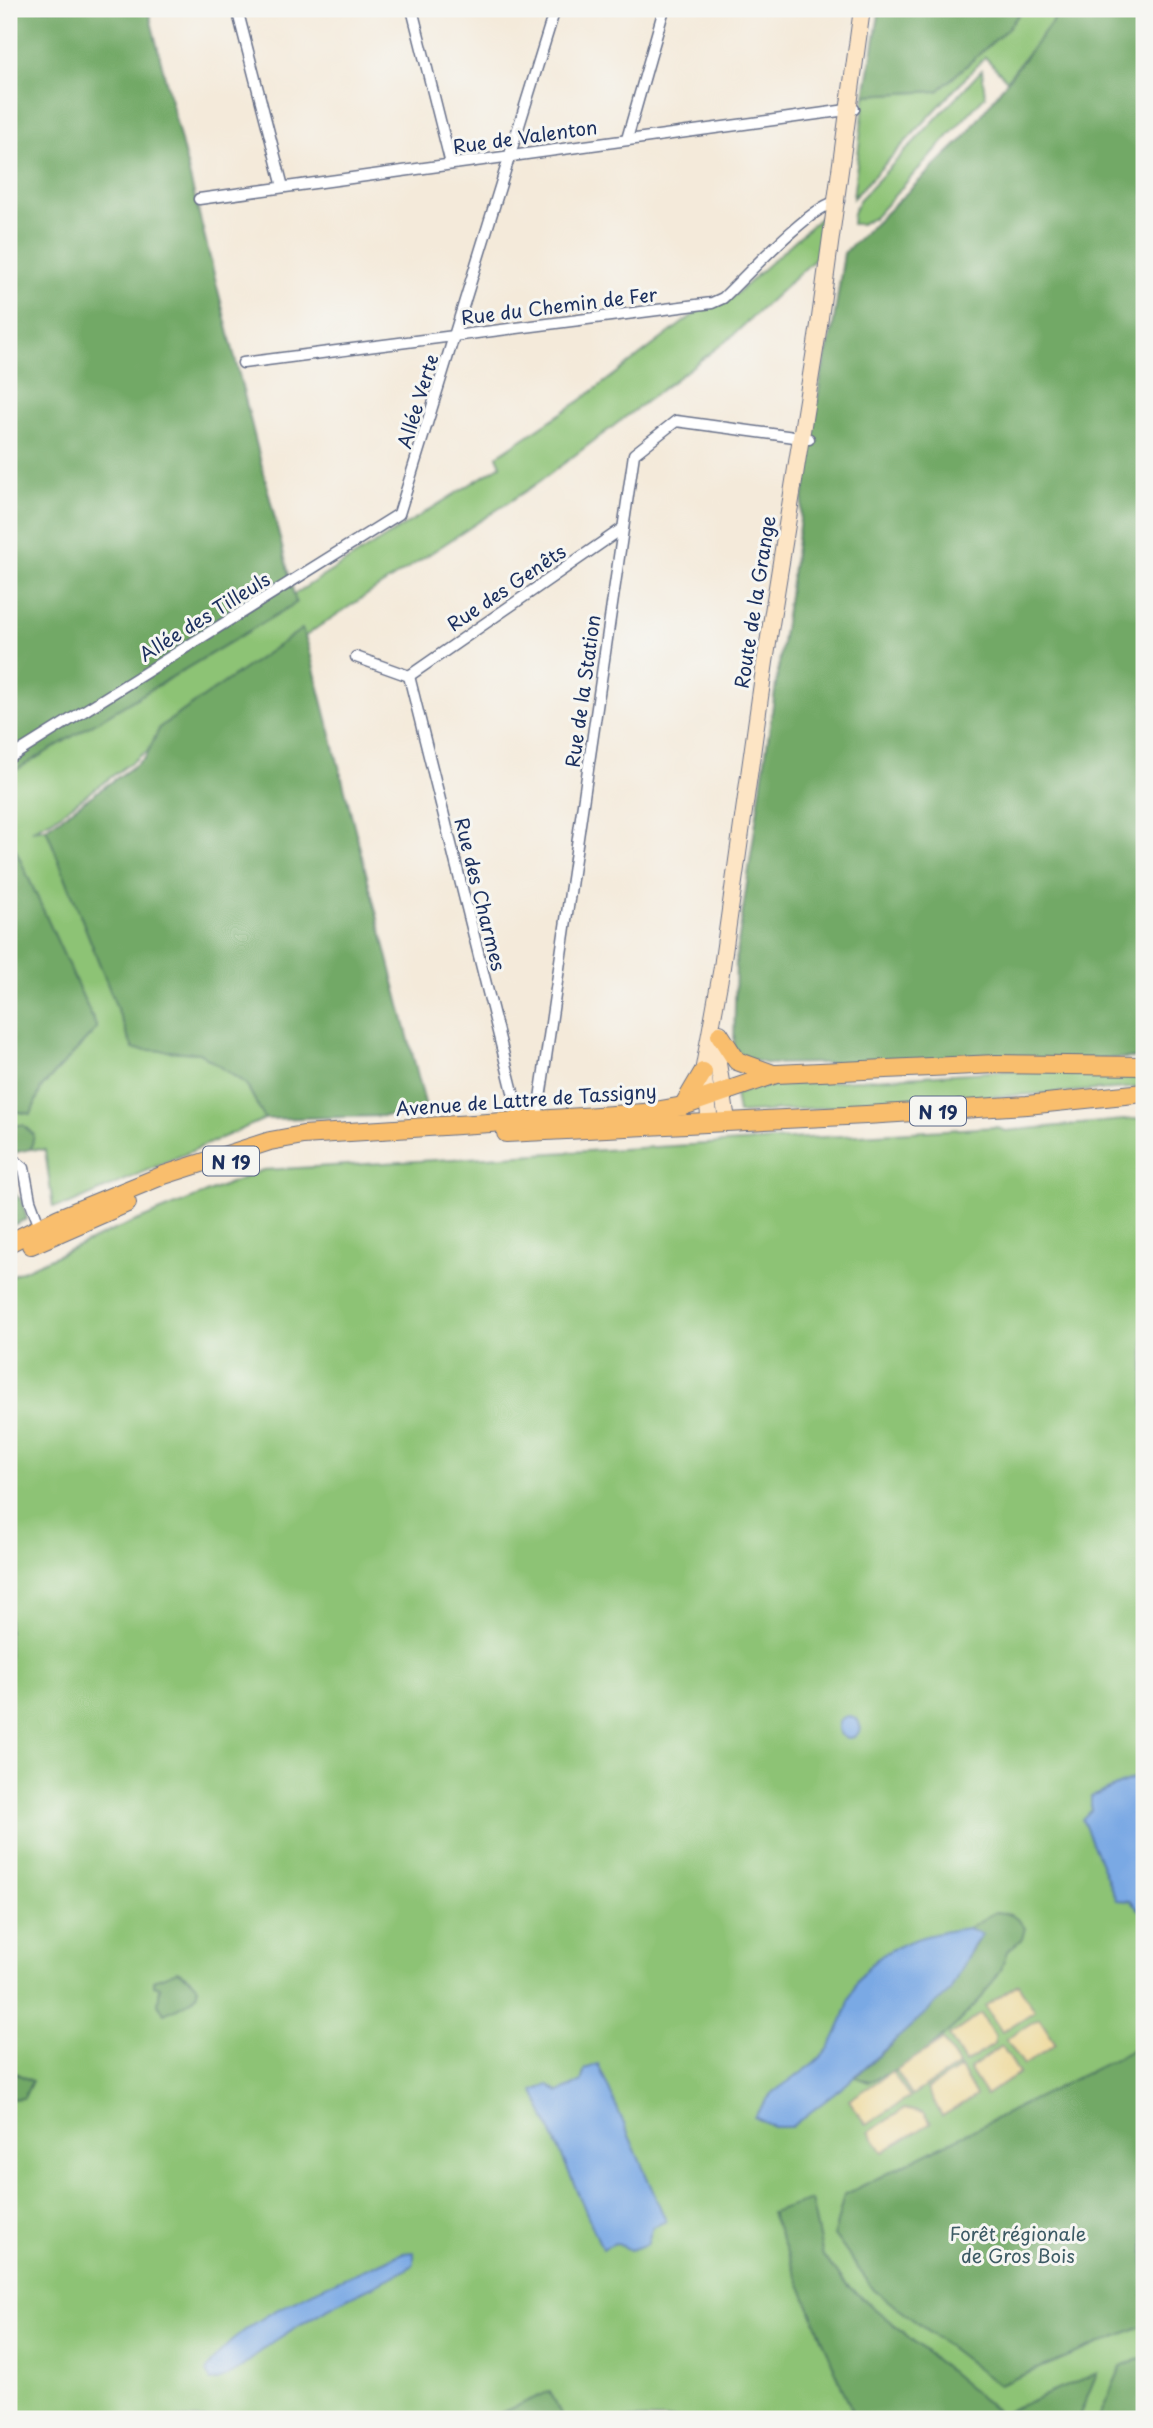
<svg xmlns="http://www.w3.org/2000/svg" width="1153" height="2428" font-family="'Playpen Sans',sans-serif">
  <style>
    .green { fill: #8dc375; stroke: #54796a; stroke-width: 2 }
    .forest { fill: #72a966; stroke: #466c62; stroke-width: 2 }
    .sand { fill: #eeda9e; stroke: #84847e; stroke-width: 2 }
    .water { fill: #7aa9e4; stroke: #4a6ca1; stroke-width: 2 }
    .lines { fill: none; stroke-linecap: round; stroke-linejoin: round }
    .minor-casing { stroke: #677089; stroke-width: 13 }
    .secondary-casing { stroke: #677089; stroke-width: 18 }
    .primary-casing { stroke: #677089; stroke-width: 20 }
    .minor { stroke: #fff; stroke-width: 10 }
    .secondary { stroke: #fde5c5; stroke-width: 16 }
    .primary { stroke: #f9be6d; stroke-width: 18 }
    .labels { text-anchor: middle; dominant-baseline: central; stroke-width: 6; stroke-linejoin: round; paint-order: stroke }
    .shield { fill: #f6f6f2; stroke: #5d6b8a; stroke-width: 2 }
    .shield-label { font-size: 18px; font-weight: bold; fill: #1b2f5e }
    .street-label { font-size: 19px; fill: #1b2f5e; stroke: #f6f6f2 }
    .park-label { font-size: 19px; fill: #3d5b65; stroke: #f6f6f2 }
  </style>
  <rect width="100%" height="100%" fill="#f6f6f2"/>
  <filter id="ink" filterUnits="userSpaceOnUse"><feTurbulence type="fractalNoise" baseFrequency=".0143" numOctaves="2"/><feDisplacementMap in="SourceGraphic" scale="14" xChannelSelector="R" yChannelSelector="G"/><feConvolveMatrix kernelMatrix="1 2 1 2 8 2 1 2 1" color-interpolation-filters="sRGB"/></filter>
  <filter id="wash" filterUnits="userSpaceOnUse"><feTurbulence type="fractalNoise" baseFrequency=".00686" numOctaves="4" result="noise"/><feDisplacementMap in="SourceGraphic" scale="28" xChannelSelector="R" yChannelSelector="G"/><feGaussianBlur stdDeviation="1.57" result="paint"/><feColorMatrix in="noise" values="0 0 0 0 0 0 0 0 0 0 0 0 0 0 0 0 0 1.4 0 .05"/><feComposite in="paint" operator="in"/></filter>
  <g filter="url(#wash)">
    <rect width="100%" height="100%" fill="#f4eada"/>
    <g class="green">
      <polygon points="1023,9 1062,9 1007,80 985,57 853,198 865,95 938,91 1007,29"/>
      <polygon points="982,70 985,96 874,218 861,224 852,224 853,213 859,200"/>
      <polygon points="823,215 831,215 824,254 815,259 730,338 538,483 318,627 52,820 31,830 46,828 133,1048 199,1053 246,1084 265,1119 68,1205 53,1207 45,1150 31,1149 33,1135 23,1125 9,1125 9,1110 31,1114 41,1088 97,1028 9,841 9,754 16,768 501,465 497,456 581,400 701,309 727,302"/>
      <polygon points="1018,1070 1144,1074 1144,1087 738,1113 735,1094 762,1086"/>
      <polygon points="1144,1118 1144,2419 9,2419 9,1277 114,1230 263,1170 996,1127 1005,1131"/>
    </g>
    <g class="forest">
      <polygon points="9,9 148,9 296,603 16,770 9,754"/>
      <polygon points="880,9 1023,9 1007,29 938,91 865,95"/>
      <polygon points="1062,9 1144,9 1144,1058 769,1064 744,1058 734,1048 736,958 821,376 833,327 844,253 963,139"/>
      <polygon points="302,629 308,645 428,1115 265,1119 246,1084 199,1053 133,1049 46,828 145,758 160,727"/>
      <polygon points="9,835 97,1028 41,1088 31,1114 9,1110"/>
      <polygon points="9,1125 23,1125 34,1135 31,1149 17,1152 10,1159 9,1165"/>
      <polygon points="9,1172 16,1176 13,1192 22,1201 27,1219 9,1227"/>
      <path d="M995 1912C1009 1913 1017 1916 1025 1928L1022 1939 1007 1951 1001 1970 982 1997 957 2024 912 2064 868 2082 855 2077 891 2045 962 1965 982 1934 968 1928Z"/>
      <path d="M177 1971C218 1993 188 2003 164 2014L158 2004 160 1987 154 1985V1980Z"/>
      <polygon points="1144,2044 1144,2325 999,2385 874,2290 834,2235 844,2195"/>
      <polygon points="9,2070 32,2081 24,2098 9,2099"/>
      <polygon points="811,2200 823,2256 848,2286 1000,2414 1097,2373 1078,2419 855,2419 771,2213"/>
      <polygon points="1144,2357 1144,2419 1098,2419 1121,2367"/>
      <polygon points="550,2391 563,2419 487,2419"/>
    </g>
    <g class="sand">
      <polygon points="1018,1984 1035,2011 1002,2032 985,2006"/>
      <polygon points="981,2014 995,2036 995,2044 965,2063 949,2036"/>
      <polygon points="1039,2018 1056,2044 1024,2065 1006,2039"/>
      <polygon points="943,2040 959,2065 912,2095 896,2070"/>
      <polygon points="1002,2046 1019,2073 986,2095 969,2069"/>
      <polygon points="960,2068 976,2096 942,2116 927,2089"/>
      <polygon points="892,2072 910,2097 866,2125 849,2100"/>
      <polygon points="904,2109 923,2113 931,2123 883,2152 869,2132"/>
    </g>
    <g class="water">
      <circle cx="849" cy="1727" r="11"/>
      <polygon points="1144,1774 1144,1908 1140,1911 1130,1901 1116,1900 1082,1819 1091,1810 1091,1797"/>
      <path d="M968 1928 982 1934 971 1948 950 1991 843 2087 791 2127H774L754 2117C760 2109 766 2099 774 2092 792 2077 814 2068 829 2048 842 2029 846 2005 856 1984 876 1945 928 1933 968 1928Z"/>
      <polygon points="598,2064 666,2221 653,2227 647,2244 631,2250 615,2243 602,2249 534,2091 548,2085 559,2092 581,2082 585,2069"/>
      <path d="M414 2252V2264C402 2274 391 2277 377 2284 342 2300 305 2320 273 2342 254 2355 234 2379 211 2381L206 2372C239 2313 343 2280 403 2253Z"/>
    </g>
  </g>
  <g filter="url(#ink)">
    <g class="lines">
      <defs>
        <g id="minor">
          <polyline points="237,9 283,187"/>
          <polyline points="412,9 451,164"/>
          <polyline points="627,139 664,9"/>
          <polyline points="199,199 854,109"/>
          <path d="M243 363 712 303 723 298C745 277 813 203 839 201"/>
          <polyline points="356,657 409,676"/>
          <polyline points="409,676 520,1120"/>
          <polyline points="409,676 623,528"/>
          <polyline points="9,758 399,514 555,9"/>
          <polyline points="537,1119 634,454 676,421 809,439"/>
          <polyline points="9,1156 24,1168 30,1200 41,1230"/>
        </g>
        <g id="secondary">
          <polyline points="720,1033 718,1063 727,1120"/>
          <polyline points="710,1121 703,1072 722,967 765,662 819,325 862,9"/>
        </g>
        <g id="primary">
          <polyline points="720,1035 737,1061 773,1074"/>
          <polyline points="683,1106 703,1072"/>
          <polyline points="506,1133 866,1115 1027,1105 1144,1093"/>
          <polyline points="9,1243 59,1218 164,1175 270,1141 303,1135 644,1113 683,1106 776,1074 996,1064 1144,1066"/>
          <polyline points="31,1245 127,1203"/>
        </g>
      </defs>
      <use href="#minor" class="minor-casing"/>
      <use href="#secondary" class="secondary-casing"/>
      <use href="#primary" class="primary-casing"/>
      <use href="#minor" class="minor"/>
      <use href="#secondary" class="secondary"/>
      <use href="#primary" class="primary"/>
    </g>
  </g>
  <g class="labels">
    <g class="shield">
      <rect x="910" y="1096.5" width="56" height="29" rx="5"/>
      <rect x="203" y="1146.5" width="56" height="29" rx="5"/>
    </g>
    <g class="shield-label">
      <text x="938" y="1111">N 19</text>
      <text x="231" y="1161">N 19</text>
    </g>
    <g class="street-label">
      <text transform="translate(525 136) rotate(-8)">Rue de Valenton</text>
      <text transform="translate(559 305) rotate(-7)">Rue du Chemin de Fer</text>
      <text transform="translate(417 401) rotate(-73)">Allée Verte</text>
      <text transform="translate(506 587) rotate(-34)">Rue des Genêts</text>
      <text transform="translate(754 602) rotate(-81)">Route de la Grange</text>
      <text transform="translate(204 616) rotate(-32)">Allée des Tilleuls</text>
      <text transform="translate(582 691) rotate(-82)">Rue de la Station</text>
      <text transform="translate(481 894) rotate(76)">Rue des Charmes</text>
      <text transform="translate(526 1099) rotate(-4)">Avenue de Lattre de Tassigny</text>
    </g>
    <g class="park-label">
      <text x="1018" y="2233">Forêt régionale<tspan x="1018" dy="22">de Gros Bois</tspan></text>
    </g>
  </g>
  <rect width="1153" height="2428" fill="none" stroke="#f6f6f2" stroke-width="35"/>
</svg>
